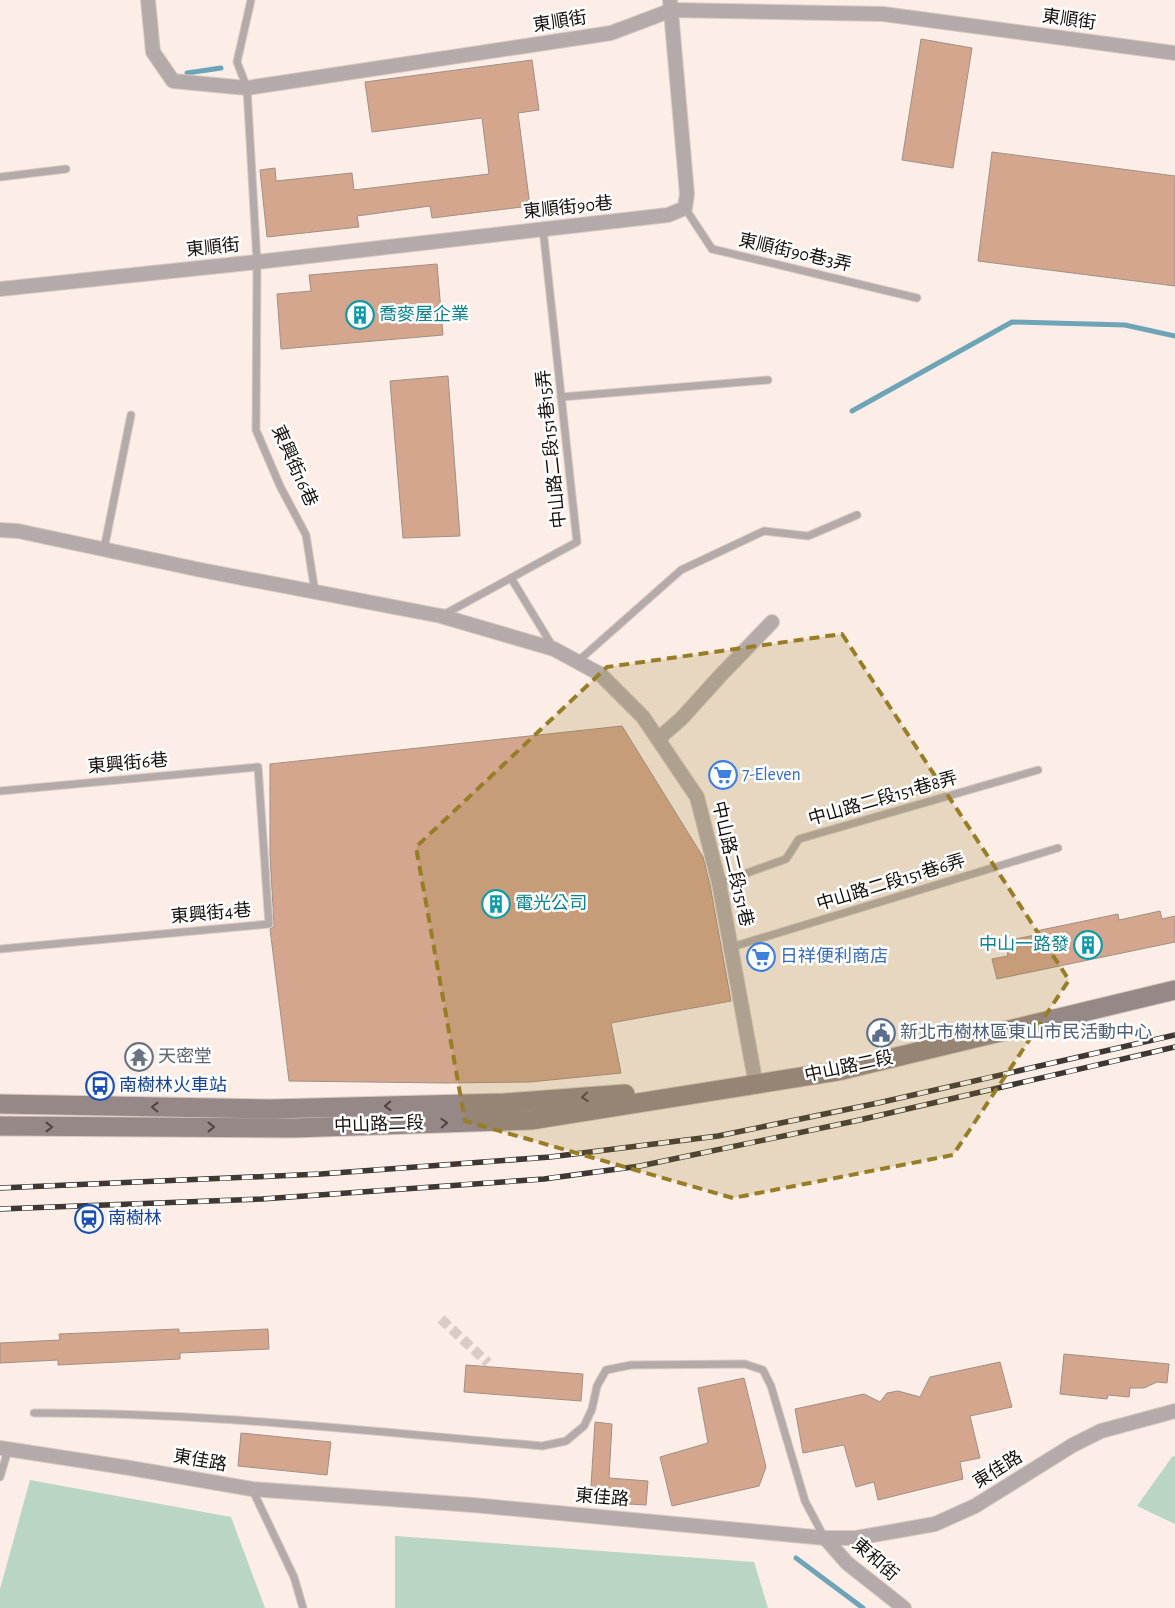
<svg xmlns="http://www.w3.org/2000/svg" width="1175" height="1608" font-family="'Alegreya Sans','Noto Sans TC',sans-serif">
  <style>
    .green { fill: #b8d6c3 }
    .lines { fill: none; stroke-linecap: round; stroke-linejoin: round }
    .stream { stroke: #6da4b7; stroke-width: 5 }
    .building { fill: #d4a68e; stroke: #a08f86 }
    .pedestrian-tunnel { stroke: #daccc5; stroke-width: 10; stroke-dasharray: 10 5; stroke-linecap: butt }
    .service-casing { stroke: #d7c9c3; stroke-width: 9 }
    .minor-casing { stroke: #d7c9c3; stroke-width: 16 }
    .secondary-casing { stroke: #d7c9c3; stroke-width: 21 }
    .service { stroke: #b4aaa9; stroke-width: 7 }
    .minor { stroke: #b4aaa9; stroke-width: 14 }
    .secondary { stroke: #968887; stroke-width: 19 }
    .rail-casing { stroke: #3f3733; stroke-width: 5.5 }
    .rail { stroke: #fff; stroke-width: 4; stroke-dasharray: 11; stroke-linecap: butt }
    .oneway { stroke: #504543 }
    .marked { fill: #977e26; fill-opacity: 0.2; stroke: #977e26; stroke-width: 4; stroke-dasharray: 10 6; stroke-linejoin: round }
    .labels { text-anchor: middle; dominant-baseline: central; stroke-width: 5; stroke-linejoin: round; paint-order: stroke }
    .street-label { font-size: 18px; fill: #160f0c; stroke: #fff }
    .culture-label { font-size: 18px; fill: #0d838f; stroke: #fff; text-anchor: start }
    .shop-label { font-size: 18px; fill: #366cbe; stroke: #fff; text-anchor: start }
    .service-label { font-size: 18px; fill: #4e5e75; stroke: #fff; text-anchor: start }
    .worship-label { font-size: 18px; fill: #5b616d; stroke: #fff; text-anchor: start }
    .transit-label { font-size: 18px; fill: #164399; stroke: #fff; text-anchor: start }
  </style>
  <rect width="100%" height="100%" fill="#fcede6"/>
  <g class="green">
    <polygon points="1175,1456 1175,1524 1137,1506 1172,1457"/>
    <polygon points="30,1480 231,1517 265,1608 0,1608 0,1589"/>
    <polygon points="395,1536 754,1562 768,1608 395,1608"/>
  </g>
  <g class="lines">
    <g class="stream">
      <polyline points="187,73 221,68"/>
      <polyline points="852,411 1012,322 1125,325 1175,336"/>
      <polyline points="796,1558 863,1608"/>
    </g>
  </g>
  <g class="building">
    <polygon points="921,39 972,48 953,168 902,160"/>
    <polygon points="532,60 539,110 518,113 530,206 432,218 430,206 357,216 359,227 267,237 260,170 275,168 276,181 352,173 354,190 489,174 482,118 372,132 365,82"/>
    <polygon points="992,152 1175,176 1175,286 978,261"/>
    <polygon points="437,264 443,335 281,349 277,294 311,291 309,275"/>
    <polygon points="448,376 460,536 403,538 390,381"/>
    <polygon points="622,726 703,857 710,885 731,1001 611,1023 621,1073 530,1082 447,1083 289,1081 270,929 274,927 274,924 270,855 270,764"/>
    <polygon points="1160,911 1162,919 1175,916 1175,942 997,979 992,959 1008,956 1007,951 1018,948 1016,939 1035,935 1036,931 1118,914 1119,920"/>
    <polygon points="179,1329 179,1333 268,1329 269,1349 180,1353 180,1359 58,1365 58,1360 0,1363 0,1343 60,1340 59,1334"/>
    <polygon points="1064,1354 1169,1364 1167,1383 1157,1382 1144,1388 1130,1388 1129,1397 1108,1395 1107,1399 1060,1394"/>
    <polygon points="1000,1362 1012,1407 970,1416 980,1458 960,1462 963,1479 878,1500 874,1482 856,1487 844,1445 803,1453 795,1409 864,1394 880,1402 887,1393 898,1391 920,1397 930,1377"/>
    <polygon points="466,1365 583,1374 581,1401 464,1392"/>
    <polygon points="744,1378 766,1467 759,1486 672,1506 660,1457 708,1443 698,1388"/>
    <polygon points="595,1422 612,1424 609,1478 648,1481 646,1505 590,1502"/>
    <polygon points="241,1433 331,1442 327,1475 238,1466"/>
  </g>
  <g class="lines">
    <polyline class="pedestrian-tunnel" points="441,1319 488,1363"/>
    <defs>
      <g id="service">
        <polyline points="251,0 237,62 247,88 257,262 256,430 280,486 306,535 315,592"/>
        <polyline points="0,177 66,169"/>
        <polyline points="685,208 712,249 917,298"/>
        <polyline points="561,397 768,380"/>
        <polyline points="104,549 131,415"/>
        <polyline points="511,578 553,647"/>
        <polyline points="443,615 577,542 543,229"/>
        <polyline points="577,662 681,570 764,531 808,536 857,515"/>
        <polyline points="0,791 258,767 269,924 0,949"/>
        <polyline points="719,883 786,859 799,839 1038,770"/>
        <polyline points="732,947 1058,848"/>
        <path d="M34 1413C204 1412 373 1432 542 1446L566 1441 584 1426 592 1409 597 1386 606 1370 631 1365 745 1364 763 1370 771 1386 805 1501 824 1537"/>
        <polyline points="0,1477 8,1450"/>
        <polyline points="252,1489 294,1577 303,1608"/>
      </g>
      <g id="minor">
        <polyline points="148,0 153,52 173,81 247,88 611,33 672,10 883,14 1175,53"/>
        <polyline points="0,289 257,262 668,215 685,208 687,194 670,0"/>
        <polyline points="0,530 18,531 201,570 441,616 554,649 600,674 643,717 697,797 719,883 756,1085"/>
        <polyline points="658,739 682,718 720,676 772,622"/>
        <polyline points="0,1448 130,1468 252,1489 473,1505 825,1538 856,1538 935,1524 975,1506 1073,1445 1101,1431 1175,1411"/>
        <polyline points="825,1538 847,1563 904,1608"/>
      </g>
      <g id="secondary">
        <polyline points="0,1104 270,1109 504,1103 625,1094"/>
        <polyline points="0,1126 294,1128 531,1120 838,1071 1175,990"/>
      </g>
    </defs>
    <use href="#service" class="service-casing"/>
    <use href="#minor" class="minor-casing"/>
    <use href="#secondary" class="secondary-casing"/>
    <use href="#service" class="service"/>
    <use href="#minor" class="minor"/>
    <use href="#secondary" class="secondary"/>
    <defs>
      <g id="rail">
        <polyline points="0,1188 321,1174 550,1157 718,1136 878,1103 1175,1035"/>
        <polyline points="0,1209 262,1199 544,1179 640,1166 855,1121 1175,1047"/>
      </g>
    </defs>
    <use href="#rail" class="rail-casing"/>
    <use href="#rail" class="rail"/>
  </g>
  <defs><path id="oneway-chevron" d="M-2-3.5L2.5 0L-2 3.5" fill="none" stroke-width="1.6" stroke-linecap="round" stroke-linejoin="round" transform="scale(1.25)"/></defs>
  <g class="oneway">
    <use href="#oneway-chevron" transform="translate(585 1097) rotate(176)"/>
    <use href="#oneway-chevron" transform="translate(388 1106) rotate(178)"/>
    <use href="#oneway-chevron" transform="translate(155 1107) rotate(-179)"/>
    <use href="#oneway-chevron" transform="translate(444 1123) rotate(-2)"/>
    <use href="#oneway-chevron" transform="translate(49 1127)"/>
    <use href="#oneway-chevron" transform="translate(211 1127)"/>
  </g>
  <path class="marked" d="M842 634 1069 980 953 1155 733 1198 465 1121 416 847 607 667Z"/>
  <defs>
    <symbol id="building-ring" viewBox="-11 -11 22 22"><circle r="9.5" fill="#fff" stroke="#0f9aa8" stroke-width="1.5"/><path d="M-4-6H4V6H1V3H-1V6H-4ZM-2.5-4.3h1.7v1.8h-1.7ZM.8-4.3h1.7v1.8H.8ZM-2.5-1h1.7V.8h-1.7ZM.8-1h1.7V.8H.8Z" fill="#0f9aa8"/></symbol>
    <symbol id="supermarket-ring" viewBox="-11 -11 22 22"><circle r="9.5" fill="#fff" stroke="#3f7fe0" stroke-width="1.5"/><path d="M-6-5.5h2.5l.6 2H6L4.5 2H-2.5L-4.4-4H-6ZM-1.5 3.2a1.3 1.3 0 1 0 .1 0ZM3 3.2a1.3 1.3 0 1 0 .1 0Z" fill="#3f7fe0"/></symbol>
    <symbol id="civic-ring" viewBox="-11 -11 22 22"><circle r="9.5" fill="#fff" stroke="#5c6f8a" stroke-width="1.5"/><path d="M-.6-6.5H3V-4.5H.6V-3L4-1V1h2V6H-6V1h2V-1L-.6-3ZM-1.2 2.5V6h2.4V2.5Z" fill="#5c6f8a"/></symbol>
    <symbol id="temple-ring" viewBox="-11 -11 22 22"><circle r="9.5" fill="#fff" stroke="#6b7280" stroke-width="1.5"/><path d="M0-6L5-2H3V0L6.5 2.5H4V6H1.5V3h-3V6H-4V2.5H-6.5L-3 0V-2H-5Z" fill="#6b7280"/></symbol>
    <symbol id="bus-ring" viewBox="-11 -11 22 22"><circle r="9.5" fill="#fff" stroke="#1a4fb4" stroke-width="1.5"/><path d="M-5-6H5V4H4V6H2V4H-2V6H-4V4H-5ZM-3.5-4V0h7V-4ZM-3.5 1.2v1.5H-2V1.2ZM2 1.2v1.5H3.5V1.2Z" fill="#1a4fb4"/></symbol>
    <symbol id="station-ring" viewBox="-11 -11 22 22"><circle r="9.5" fill="#fff" stroke="#1a4fb4" stroke-width="1.5"/><path d="M-3-6H3Q5-6 5-4V2Q5 4 3 4L4.5 6H3L1.5 4h-3L-3 6H-4.5L-3 4Q-5 4-5 2V-4Q-5-6-3-6ZM-3.5-4v3h7v-3ZM-3.5 1v1.5H-2V1ZM2 1v1.5H3.5V1Z" fill="#1a4fb4"/></symbol>
  </defs>
  <g fill-rule="evenodd">
    <use href="#building-ring" x="344" y="299" width="32" height="32"/>
    <use href="#supermarket-ring" x="707" y="759" width="32" height="32"/>
    <use href="#building-ring" x="480" y="888" width="32" height="32"/>
    <use href="#building-ring" x="1072" y="929" width="32" height="32"/>
    <use href="#supermarket-ring" x="745" y="941" width="32" height="32"/>
    <use href="#civic-ring" x="865" y="1017" width="32" height="32"/>
    <use href="#temple-ring" x="123" y="1041" width="32" height="32"/>
    <use href="#bus-ring" x="84" y="1070" width="32" height="32"/>
    <use href="#station-ring" x="73" y="1203" width="32" height="32"/>
  </g>
  <g class="labels">
    <g class="street-label">
      <text transform="translate(1069 20) rotate(8)">東順街</text>
      <text transform="translate(560 22) rotate(-9)">東順街</text>
      <text transform="translate(568 208) rotate(-6)">東順街90巷</text>
      <text transform="translate(213 248) rotate(-6)">東順街</text>
      <text transform="translate(795 253) rotate(13)">東順街90巷3弄</text>
      <text transform="translate(552 449) rotate(-96)">中山路二段151巷15弄</text>
      <text transform="translate(294 466) rotate(66)">東興街16巷</text>
      <text transform="translate(128 764) rotate(-5)">東興街6巷</text>
      <text transform="translate(883 799) rotate(-16)">中山路二段151巷8弄</text>
      <text transform="translate(732 864) rotate(77)">中山路二段151巷</text>
      <text transform="translate(891 883) rotate(-17)">中山路二段151巷6弄</text>
      <text transform="translate(211 914) rotate(-5)">東興街4巷</text>
      <text transform="translate(849 1067) rotate(-12)">中山路二段</text>
      <text transform="translate(379 1125) rotate(-2)">中山路二段</text>
      <text transform="translate(200 1461) rotate(10)">東佳路</text>
      <text transform="translate(998 1470) rotate(-32)">東佳路</text>
      <text transform="translate(602 1498) rotate(5)">東佳路</text>
      <text transform="translate(875 1560) rotate(41)">東和街</text>
    </g>
    <g class="culture-label">
      <text x="379" y="315">喬麥屋企業</text>
      <text x="515" y="904">電光公司</text>
      <text x="1069" y="945" text-anchor="end">中山一路發</text>
    </g>
    <g class="shop-label">
      <text x="742" y="775">7-Eleven</text>
      <text x="780" y="957">日祥便利商店</text>
    </g>
    <g class="service-label">
      <text x="900" y="1033">新北市樹林區東山市民活動中心</text>
    </g>
    <g class="worship-label">
      <text x="158" y="1057">天密堂</text>
    </g>
    <g class="transit-label">
      <text x="119" y="1086">南樹林火車站</text>
      <text x="108" y="1219">南樹林</text>
    </g>
  </g>
</svg>
